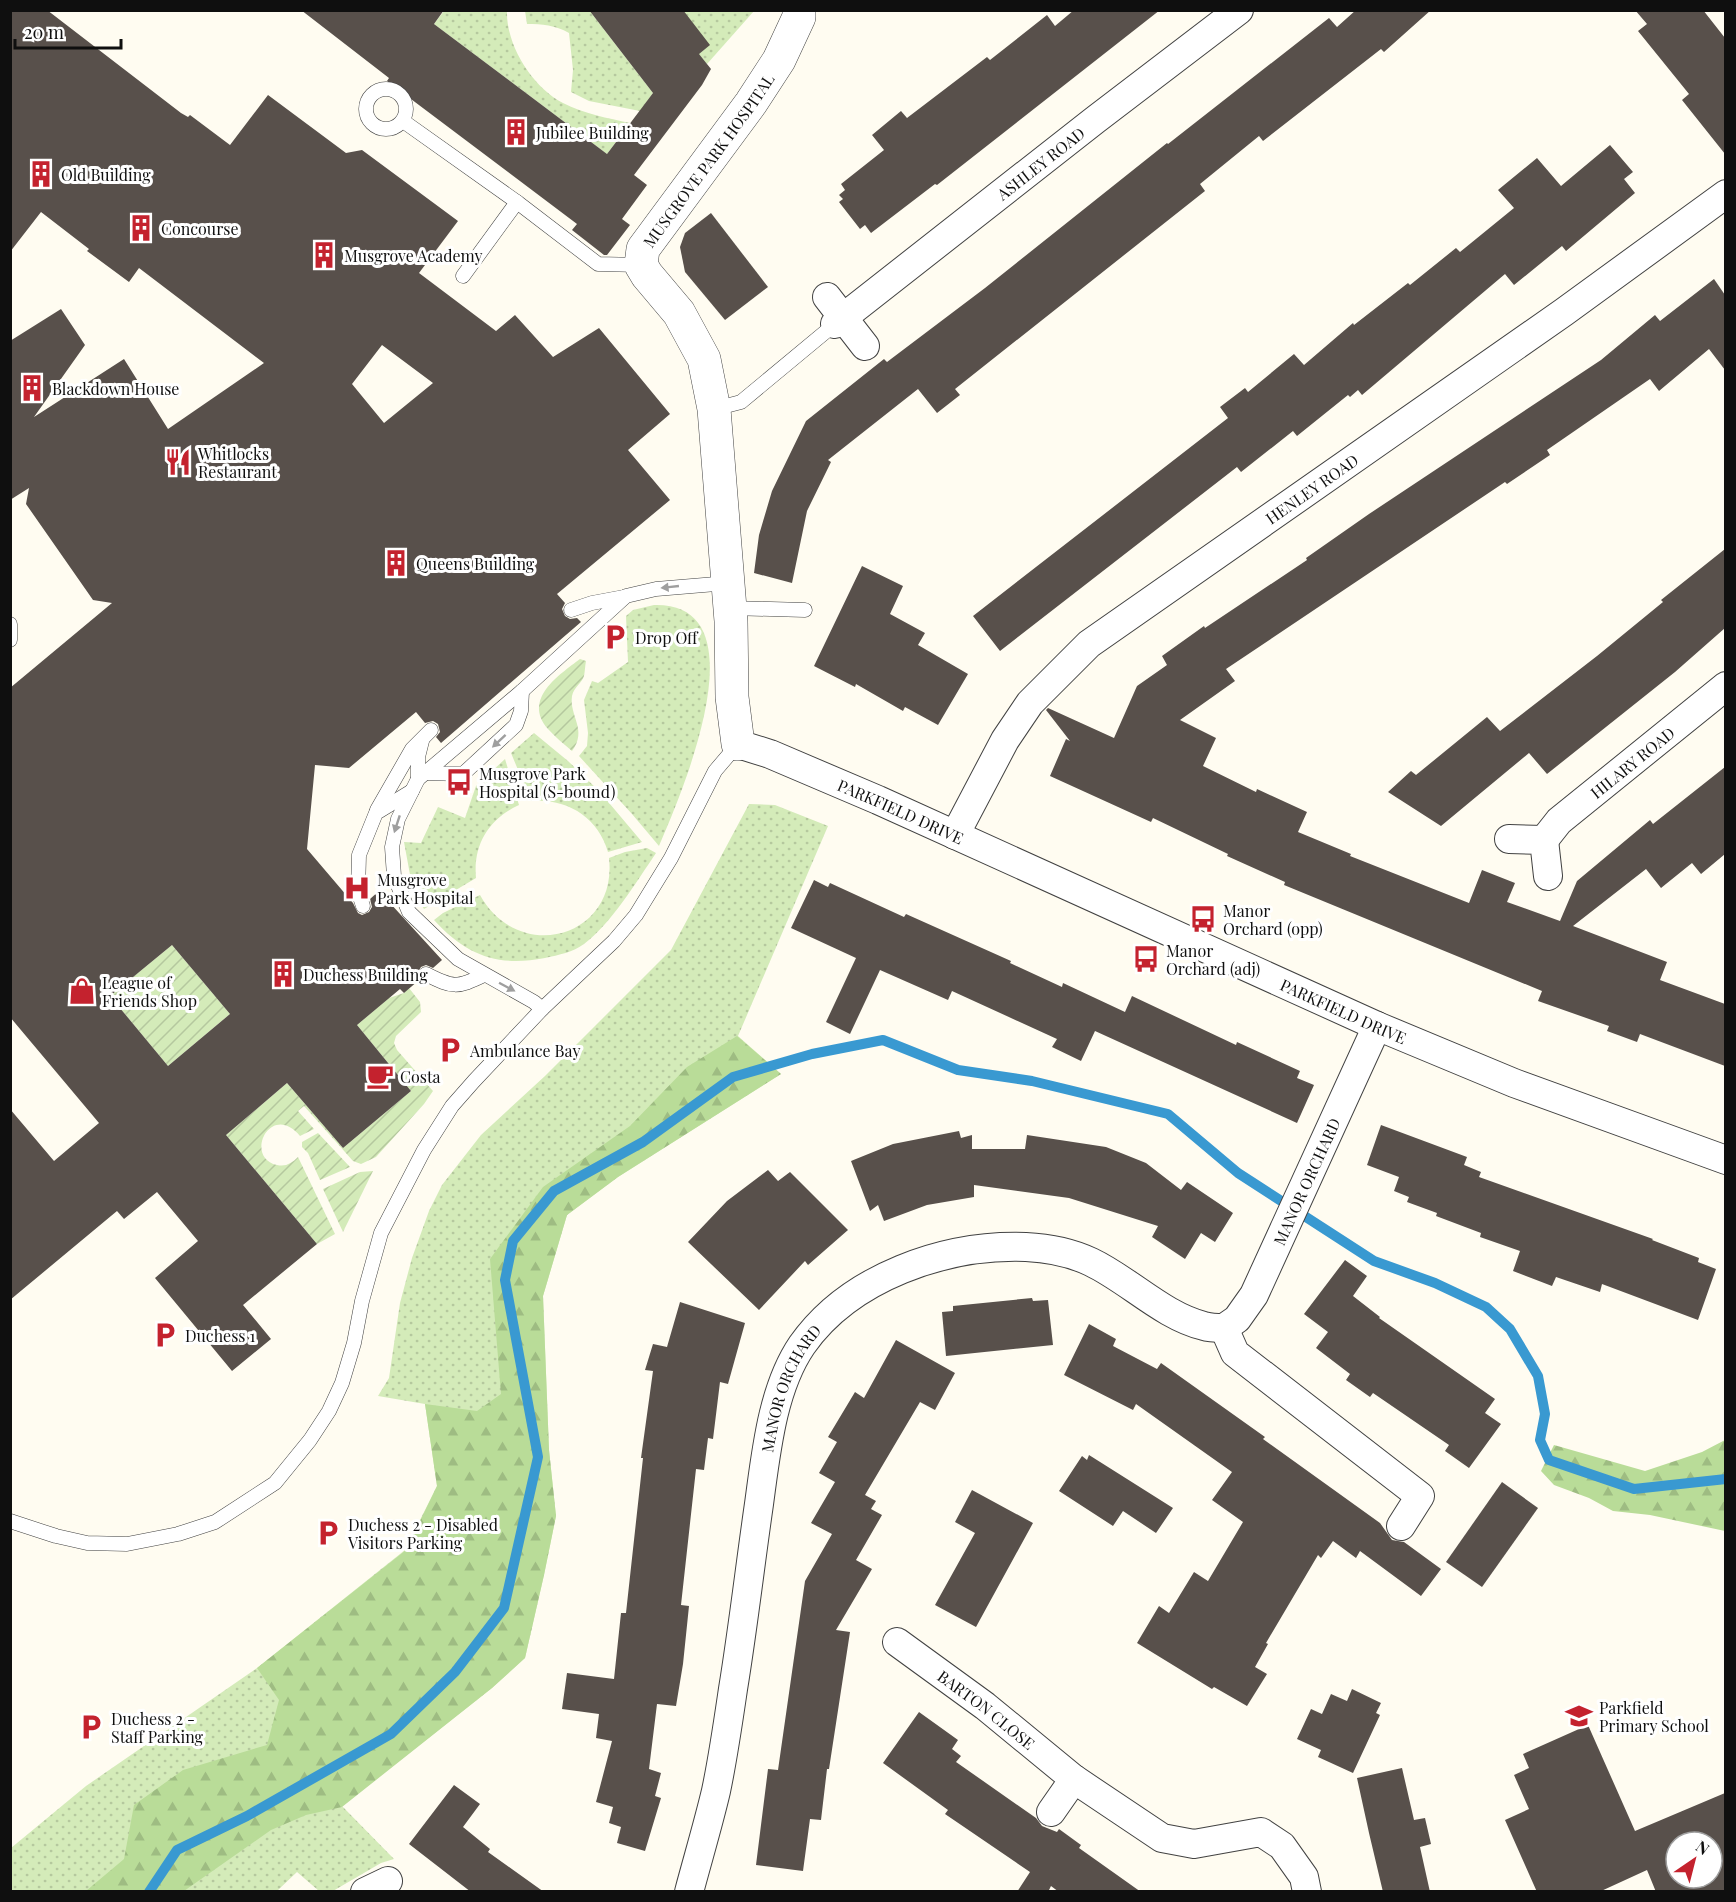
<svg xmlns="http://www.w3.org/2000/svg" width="1736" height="1902" font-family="'Playfair Display',serif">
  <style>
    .grass { fill: url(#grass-dots) }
    .forest { fill: url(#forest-firs) }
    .garden { fill: url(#garden-furrows) }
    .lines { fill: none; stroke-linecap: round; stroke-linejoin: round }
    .stream { stroke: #3999d1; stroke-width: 10 }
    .building { fill: #58504b; fill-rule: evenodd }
    .service-casing { stroke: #424242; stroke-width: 15 }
    .minor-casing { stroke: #424242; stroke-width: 30 }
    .tertiary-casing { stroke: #424242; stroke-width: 34 }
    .service { stroke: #fff; stroke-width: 14 }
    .minor { stroke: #fff; stroke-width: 28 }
    .tertiary { stroke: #fff; stroke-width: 33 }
    .oneway { fill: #9f9f9f }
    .labels { text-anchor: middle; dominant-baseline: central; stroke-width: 6; stroke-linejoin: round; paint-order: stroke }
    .poi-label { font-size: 16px; fill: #0f0f0f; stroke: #fff; text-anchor: start }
    .street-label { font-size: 16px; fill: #0f0f0f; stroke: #fff }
  </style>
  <defs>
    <pattern id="grass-dots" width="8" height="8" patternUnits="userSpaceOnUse" patternTransform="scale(1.5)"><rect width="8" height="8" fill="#d4ebb9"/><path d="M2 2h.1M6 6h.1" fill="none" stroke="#b5c89e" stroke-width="1.8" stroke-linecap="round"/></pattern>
    <pattern id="forest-firs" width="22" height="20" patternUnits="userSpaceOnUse" patternTransform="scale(1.5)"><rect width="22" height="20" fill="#b9dc98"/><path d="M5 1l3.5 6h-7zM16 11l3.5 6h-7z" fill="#9ebc82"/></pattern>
    <pattern id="garden-furrows" width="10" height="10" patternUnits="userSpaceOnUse" patternTransform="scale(1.5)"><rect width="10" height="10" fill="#d4ebb9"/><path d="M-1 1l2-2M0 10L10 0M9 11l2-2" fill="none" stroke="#b5c89e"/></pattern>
  </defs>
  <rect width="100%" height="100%" fill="#fffcf1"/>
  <g class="grass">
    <path d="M444 11H507C506 45 532 87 563 103 584 114 608 118 630 123L607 154 434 24Z"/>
    <path d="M525 11H595L592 14 653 93 640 111 589 101 571 92 573 70 569 33C555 25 542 24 527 24Z"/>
    <polygon points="683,11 754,11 707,64 698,54"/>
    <path d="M654 605C765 602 680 797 659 846L632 814 579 756 587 746 588 733 584 700 592 681 598 683 628 662 626 616 633 610Z"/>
    <path d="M534 733 568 761 599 791 642 842 608 852C598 817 567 798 531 801L511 753Z"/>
    <path d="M505 759 519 805C489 819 473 844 476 878L424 909 413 891 404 842 421 843 438 807 465 818 476 786Z"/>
    <polygon points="749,804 775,805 828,826 738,1036 781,1074 618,1177 567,1215 543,1296 549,1450 556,1516 544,1575 525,1658 492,1688 342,1806 394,1859 381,1863 333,1891 319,1891 297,1872 277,1891 11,1892 11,1848 86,1786 257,1668 405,1550 437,1486 425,1404 378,1396 389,1378 400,1303 412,1258 429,1211 442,1185 481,1135 545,1076 671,950"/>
    <path d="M647 848 656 853C637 881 611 924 584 944 573 952 559 955 545 958 498 967 467 956 434 920L443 913 480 895C519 965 618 938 609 858L625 852Z"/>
  </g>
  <g class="forest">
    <polygon points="737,1036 781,1074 618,1177 567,1215 543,1296 549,1450 556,1516 544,1575 525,1658 492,1688 342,1807 306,1815 271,1830 184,1891 86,1891 124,1859 134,1805 183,1770 267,1745 279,1700 257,1668 406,1550 437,1486 425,1404 477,1411 501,1394 490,1259 543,1187 630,1126 687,1067"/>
    <polygon points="1725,1440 1725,1531 1650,1515 1613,1511 1589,1498 1554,1485 1541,1471 1554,1445 1645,1471 1702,1452"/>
  </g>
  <g class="garden">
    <path d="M580 659 586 661C585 666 585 671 584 676 582 683 574 687 572 696 569 716 588 730 572 751 564 744 555 737 548 729 522 699 559 675 580 659Z"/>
    <polygon points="172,945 230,1014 168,1066 110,996"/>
    <path d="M409 988 420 1002 421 1012 396 1036 394 1043 397 1050 433 1091 424 1104 376 1157 361 1164 353 1161 304 1106 298 1111 314 1129 300 1136C271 1101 243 1157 277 1165 286 1167 292 1163 298 1157L335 1234 317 1244 226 1135 287 1083 343 1148 411 1091 357 1025 389 998 404 993Z"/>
    <polygon points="318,1133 350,1167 320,1180 308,1153 302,1147 302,1142"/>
    <polygon points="373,1171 343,1232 323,1189 360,1172"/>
  </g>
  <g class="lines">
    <polyline class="stream" points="149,1892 177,1850 247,1816 391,1734 455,1672 504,1608 538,1457 505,1280 513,1241 554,1191 643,1142 733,1077 812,1054 883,1040 958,1070 1032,1081 1168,1114 1238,1173 1374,1261 1435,1283 1486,1307 1510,1329 1538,1376 1545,1414 1540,1440 1549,1460 1634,1489 1726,1479"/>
  </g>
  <g class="building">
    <path d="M10 10H47L181 113 188 117 190 115 230 145 268 95 346 153 362 150 458 221 419 273 496 331 515 315 553 357 599 328 670 414 628 450 670 500 557 594 565 603 562 609 565 616 570 619 577 618 581 622 441 743 436 737 440 732 438 724 433 721 425 723 416 712 349 768 315 765 307 849 353 903 358 913 362 915 369 912 372 907 370 899 379 891 442 960 433 968 426 965 421 967 417 974 419 980 404 993 400 989 357 1025 411 1091 343 1148 287 1083 226 1135 317 1244 243 1305 271 1339 232 1371 155 1278 198 1241 157 1192 124 1219 117 1211 10 1300V1109L54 1161 99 1123 10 1017V688L112 603 93 600 26 504 29 488 10 500V341L61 309 85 345 34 417 124 359 168 429 264 363 139 268 129 282 87 251 89 249 41 212 10 252ZM382 345 433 383 384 423 352 384ZM172 945 230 1014 168 1066 110 996Z"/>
    <polygon points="301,10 444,10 434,24 607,154 653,93 589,10 683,10 710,45 699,54 711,69 702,85 634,175 647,185 622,219 630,225 607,255 604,255 572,230 577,224 387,81 389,78"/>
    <polygon points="1074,10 1160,10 937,185 935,184 871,233 865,225 860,229 839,202 843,199 839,195 845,190 841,184 884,150 872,135 901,111 907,118 987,57 990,60 1047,15 1055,26"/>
    <polygon points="1356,10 1431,10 1384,52 1381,49 1263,141 1259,136 1200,184 1205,191 955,389 960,395 937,413 918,389 828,460 831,462 807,511 792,583 754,573 759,535 772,491 806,421 884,359 887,362 985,288 1167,143 1168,144 1329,18 1337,27"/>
    <polygon points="1635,10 1703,10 1725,38 1725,154 1682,100 1689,94 1638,31 1647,24"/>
    <polygon points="1610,145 1633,172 1624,179 1635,193 1566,251 1562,246 1514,285 1505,274 1362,395 1358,390 1350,397 1348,395 1297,436 1293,431 1241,472 1237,467 1000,651 973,616 1228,418 1220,407 1245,388 1248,392 1294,354 1304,365 1353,323 1354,325 1408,283 1410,285 1456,248 1460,252 1514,208 1498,190 1537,158 1561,186"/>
    <polygon points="711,213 768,287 725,320 685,272 680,247 685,233"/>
    <polygon points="1714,279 1725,295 1725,370 1709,349 1659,391 1650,379 1547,450 1550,455 1507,484 1505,482 1226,669 1235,681 1180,720 1216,738 1203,766 1256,792 1257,789 1307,812 1298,832 1351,854 1350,856 1469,903 1482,870 1515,883 1507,902 1560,921 1577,881 1650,820 1653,824 1725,767 1725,854 1701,874 1692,863 1661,888 1646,869 1573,926 1667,962 1660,980 1725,1004 1725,1066 1640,1034 1637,1042 1607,1031 1609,1026 1538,1001 1542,991 1284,885 1285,882 1227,856 1228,854 1153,818 1151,822 1050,776 1066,739 1070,741 1046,710 1048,708 1114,738 1137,686 1167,665 1162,656 1204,626 1205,628 1307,560 1306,558 1369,514 1601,360 1655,315 1660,321"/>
    <polygon points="1725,549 1725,628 1675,672 1547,774 1529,753 1441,826 1388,792 1411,771 1416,775 1487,717 1500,731 1597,656 1663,602 1661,600"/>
    <polygon points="862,566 903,586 890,614 925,633 918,645 968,674 938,725 905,707 903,711 856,684 855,687 814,666"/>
    <polygon points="814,880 828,887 830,883 904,917 906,914 1011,961 1010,963 1062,987 1063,983 1125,1012 1132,996 1236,1045 1237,1042 1300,1071 1297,1078 1314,1085 1297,1123 1095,1031 1081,1061 1052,1047 1057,1039 952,991 948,1000 880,970 850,1034 826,1022 856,958 791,928"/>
    <polygon points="1381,1125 1467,1157 1464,1165 1481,1172 1479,1177 1653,1239 1652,1240 1699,1258 1698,1262 1716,1269 1698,1320 1602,1284 1600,1292 1556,1277 1552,1286 1513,1271 1520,1251 1480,1237 1481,1233 1436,1216 1437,1213 1407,1202 1409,1197 1394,1191 1399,1177 1367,1165"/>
    <polygon points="959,1131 961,1138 972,1135 972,1149 1025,1149 1027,1135 1106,1147 1146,1163 1181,1190 1187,1182 1233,1213 1215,1242 1201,1233 1185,1259 1152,1237 1158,1226 1069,1198 974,1185 974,1197 927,1205 884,1221 878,1205 870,1211 851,1161 893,1144"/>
    <polygon points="768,1170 778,1181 790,1172 848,1230 808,1265 805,1261 759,1310 688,1242 727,1201"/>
    <polygon points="1345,1260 1367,1276 1353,1296 1380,1317 1379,1318 1495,1399 1485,1413 1501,1424 1469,1468 1445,1451 1449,1445 1373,1393 1370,1397 1346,1380 1350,1374 1316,1348 1328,1332 1304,1314"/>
    <polygon points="1032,1298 1033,1301 1048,1300 1053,1345 946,1356 942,1312 953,1311 953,1306"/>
    <polygon points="680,1302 745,1323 728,1384 720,1382 713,1439 708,1438 704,1470 696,1469 681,1605 689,1606 683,1664 676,1706 657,1704 649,1769 661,1773 655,1796 661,1798 645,1851 617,1843 621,1827 609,1823 613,1807 596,1802 612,1741 596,1738 599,1714 562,1709 567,1673 614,1679 621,1613 626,1613 643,1458 641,1458 653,1371 645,1370 653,1344 667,1347"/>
    <polygon points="1089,1324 1116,1339 1113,1346 1157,1369 1161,1363 1265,1437 1263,1439 1380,1523 1392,1540 1404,1542 1441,1569 1421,1596 1360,1551 1356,1558 1333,1541 1321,1558 1318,1555 1266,1643 1268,1644 1255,1667 1267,1674 1247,1706 1214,1687 1212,1689 1137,1643 1159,1606 1169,1613 1194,1572 1208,1581 1243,1522 1212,1500 1232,1472 1136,1404 1133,1410 1064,1375"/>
    <polygon points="896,1340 955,1373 935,1410 920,1402 865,1495 876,1501 871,1509 882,1515 856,1560 872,1569 836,1630 850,1632 829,1769 827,1769 821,1820 810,1819 803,1871 756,1865 768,1769 778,1770 805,1581 832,1534 811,1523 835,1482 819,1473 837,1442 828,1437 855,1392 864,1398"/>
    <polygon points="1089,1455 1173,1508 1156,1533 1123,1511 1113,1526 1059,1491 1082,1456 1087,1460"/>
    <polygon points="1502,1482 1538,1508 1482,1587 1446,1562"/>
    <polygon points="972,1490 1033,1523 976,1627 935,1605 975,1533 955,1522"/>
    <polygon points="1352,1689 1381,1703 1376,1713 1380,1715 1353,1773 1318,1757 1321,1750 1297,1739 1311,1709 1322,1714 1331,1694 1347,1701"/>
    <polygon points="919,1712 958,1740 952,1749 961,1756 956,1762 1036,1818 1042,1826 1057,1832 1059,1829 1081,1845 1079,1848 1141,1892 1059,1892 1051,1886 1048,1892 1017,1892 1030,1872 945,1814 948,1810 883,1763"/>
    <path d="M1588 1725 1635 1831 1725 1793V1892H1656L1647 1870 1599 1892H1537L1505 1820 1529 1809 1514 1775 1529 1768 1523 1754ZM1676 1842H1712V1878H1676Z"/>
    <polygon points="1402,1768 1414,1820 1425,1818 1431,1844 1420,1847 1430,1892 1383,1892 1369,1833 1357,1778"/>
    <polygon points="454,1785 480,1804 463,1827 490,1849 488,1852 544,1892 471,1892 409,1844"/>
  </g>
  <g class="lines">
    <defs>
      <g id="service">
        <circle cx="386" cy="109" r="20"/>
        <polyline points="403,121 517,202 598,264 641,265"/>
        <polyline points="463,276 517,202"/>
        <polyline points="714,409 741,402 835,324"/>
        <polyline points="729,608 805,610"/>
        <polyline points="571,610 592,603 624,597"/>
        <polyline points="10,624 10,640"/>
        <polyline points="424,773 463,774 516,725 521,711 522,691"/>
        <polyline points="418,779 418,757 422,741"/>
        <polyline points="377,810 412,749 431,730"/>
        <polyline points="363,906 358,891 359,855 376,813 412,791"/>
        <path d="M426 974C453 988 457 988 484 975"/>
        <polyline points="542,1009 534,1002 458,959 409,912 394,876 392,847 398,819 418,779 522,691 626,596 656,589 728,583"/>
        <polyline points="10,1521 56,1536 87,1543 127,1544 178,1534 215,1522 275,1483 310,1440 329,1411 342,1383 354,1343 362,1301 381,1233 424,1150 452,1106 474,1081 542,1009 614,941 636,915 671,858 715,771 738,744"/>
      </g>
      <g id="minor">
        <polyline points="827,297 865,346"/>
        <path id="s1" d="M835 324 1095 120 1239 10"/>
        <path id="s2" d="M738 744 770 754 878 800 1377 1026 1514 1083 1726 1160"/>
        <path id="s3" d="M955 835 1005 740 1030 703 1089 644 1564 312 1726 194"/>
        <polyline points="1509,839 1544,840 1548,876"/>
        <path id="s4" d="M1544 840 1559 821 1726 686"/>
        <polyline points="1224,1328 1235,1353 1420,1496 1401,1526"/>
        <path id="s5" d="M897 1642 985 1706 1074 1779 1162 1838 1194 1844 1261 1832 1282 1846 1304 1877 1307 1892"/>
        <polyline points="1051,1812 1074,1779"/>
        <polyline points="365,1892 388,1881"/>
        <path id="s6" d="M689 1892C698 1858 708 1825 716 1791 723 1758 728 1723 733 1689 743 1628 750 1566 759 1504 766 1453 772 1389 802 1345 850 1277 945 1244 1026 1247 1047 1248 1072 1253 1091 1262 1129 1280 1163 1316 1204 1326 1210 1328 1218 1328 1224 1328L1237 1319 1254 1295 1377 1026"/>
      </g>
      <g id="tertiary">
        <path id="s7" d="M738 744 732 697 731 621 714 409 704 359 679 313 647 275 641 265 643 249 751 103 779 60 799 17V10"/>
      </g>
    </defs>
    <use href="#service" class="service-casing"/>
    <use href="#minor" class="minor-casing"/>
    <use href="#tertiary" class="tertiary-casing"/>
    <use href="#service" class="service"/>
    <use href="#minor" class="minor"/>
    <use href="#tertiary" class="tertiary"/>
  </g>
  <defs><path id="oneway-solid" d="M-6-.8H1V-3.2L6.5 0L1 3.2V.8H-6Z" transform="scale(1.5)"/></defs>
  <g class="oneway">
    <use href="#oneway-solid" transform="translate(670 587) rotate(174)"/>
    <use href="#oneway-solid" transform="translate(499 741) rotate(137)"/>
    <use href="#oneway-solid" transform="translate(397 824) rotate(108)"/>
    <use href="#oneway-solid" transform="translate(507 987) rotate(28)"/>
  </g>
  <defs>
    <symbol id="building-bare" viewBox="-9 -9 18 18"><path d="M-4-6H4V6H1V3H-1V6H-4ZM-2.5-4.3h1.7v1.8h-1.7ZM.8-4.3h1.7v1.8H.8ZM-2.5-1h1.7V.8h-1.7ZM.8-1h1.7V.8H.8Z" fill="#c4222e" stroke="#fff" stroke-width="2.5" paint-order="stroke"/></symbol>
    <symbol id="restaurant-bare" viewBox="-9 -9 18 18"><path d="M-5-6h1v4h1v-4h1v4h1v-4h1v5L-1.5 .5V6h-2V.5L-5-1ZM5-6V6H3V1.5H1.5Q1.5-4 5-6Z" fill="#c4222e" stroke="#fff" stroke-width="2.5" paint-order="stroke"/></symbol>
    <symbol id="parking-bare" viewBox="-9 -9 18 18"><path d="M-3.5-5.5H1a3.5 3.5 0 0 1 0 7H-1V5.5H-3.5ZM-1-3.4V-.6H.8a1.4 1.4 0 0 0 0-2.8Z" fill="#c4222e" stroke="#fff" stroke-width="2.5" paint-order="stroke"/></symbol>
    <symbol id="bus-bare" viewBox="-9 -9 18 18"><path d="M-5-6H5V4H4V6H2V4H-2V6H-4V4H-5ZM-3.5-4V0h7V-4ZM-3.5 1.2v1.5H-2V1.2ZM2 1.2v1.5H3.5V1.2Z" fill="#c4222e" stroke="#fff" stroke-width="2.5" paint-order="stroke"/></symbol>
    <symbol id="hospital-bare" viewBox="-9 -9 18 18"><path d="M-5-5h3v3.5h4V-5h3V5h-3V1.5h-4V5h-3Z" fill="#c4222e" stroke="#fff" stroke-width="2.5" paint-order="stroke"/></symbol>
    <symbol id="shop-bare" viewBox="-9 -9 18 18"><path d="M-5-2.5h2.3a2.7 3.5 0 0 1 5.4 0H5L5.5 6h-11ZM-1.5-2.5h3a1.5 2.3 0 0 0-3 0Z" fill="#c4222e" stroke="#fff" stroke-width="2.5" paint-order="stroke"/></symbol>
    <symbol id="cafe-bare" viewBox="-9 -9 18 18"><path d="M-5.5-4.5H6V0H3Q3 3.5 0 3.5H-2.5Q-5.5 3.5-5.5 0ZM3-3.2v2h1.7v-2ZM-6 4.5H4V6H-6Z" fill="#c4222e" stroke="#fff" stroke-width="2.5" paint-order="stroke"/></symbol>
    <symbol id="school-bare" viewBox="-9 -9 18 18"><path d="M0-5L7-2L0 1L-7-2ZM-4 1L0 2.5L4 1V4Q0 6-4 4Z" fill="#c4222e" stroke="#fff" stroke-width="2.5" paint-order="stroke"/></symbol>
  </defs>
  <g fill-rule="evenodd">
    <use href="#building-bare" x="497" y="113" width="38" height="38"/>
    <use href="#building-bare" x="22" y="155" width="38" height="38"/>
    <use href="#building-bare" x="122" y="209" width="38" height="38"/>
    <use href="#building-bare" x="305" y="236" width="38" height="38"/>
    <use href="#building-bare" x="13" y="369" width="38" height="38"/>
    <use href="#restaurant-bare" x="159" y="443" width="38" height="38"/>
    <use href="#building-bare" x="377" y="544" width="38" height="38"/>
    <use href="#parking-bare" x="596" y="618" width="38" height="38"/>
    <use href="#bus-bare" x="440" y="763" width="38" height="38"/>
    <use href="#hospital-bare" x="338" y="869" width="38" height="38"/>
    <use href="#bus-bare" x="1184" y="900" width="38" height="38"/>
    <use href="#bus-bare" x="1127" y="940" width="38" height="38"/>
    <use href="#building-bare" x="264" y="955" width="38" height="38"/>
    <use href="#shop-bare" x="63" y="972" width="38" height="38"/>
    <use href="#parking-bare" x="431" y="1031" width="38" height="38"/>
    <use href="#cafe-bare" x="361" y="1057" width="38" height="38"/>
    <use href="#parking-bare" x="146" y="1316" width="38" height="38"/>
    <use href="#parking-bare" x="309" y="1514" width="38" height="38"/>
    <use href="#school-bare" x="1560" y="1697" width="38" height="38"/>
    <use href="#parking-bare" x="72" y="1708" width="38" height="38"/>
  </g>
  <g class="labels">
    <g class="poi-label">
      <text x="536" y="132">Jubilee Building</text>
      <text x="61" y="174">Old Building</text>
      <text x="161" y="228">Concourse</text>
      <text x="344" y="255">Musgrove Academy</text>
      <text x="52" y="388">Blackdown House</text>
      <text x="198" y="453">Whitlocks<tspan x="198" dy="18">Restaurant</tspan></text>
      <text x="416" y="563">Queens Building</text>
      <text x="635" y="637">Drop Off</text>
      <text x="479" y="773">Musgrove Park<tspan x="479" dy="18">Hospital (S-bound)</tspan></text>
      <text x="377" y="879">Musgrove<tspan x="377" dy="18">Park Hospital</tspan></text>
      <text x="1223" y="910">Manor<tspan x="1223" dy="18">Orchard (opp)</tspan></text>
      <text x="1166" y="950">Manor<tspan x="1166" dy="18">Orchard (adj)</tspan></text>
      <text x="303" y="974">Duchess Building</text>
      <text x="102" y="982">League of<tspan x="102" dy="18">Friends Shop</tspan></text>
      <text x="470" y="1050">Ambulance Bay</text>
      <text x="400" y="1076">Costa</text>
      <text x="185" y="1335">Duchess 1</text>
      <text x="348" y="1524">Duchess 2 - Disabled<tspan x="348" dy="18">Visitors Parking</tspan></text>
      <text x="1599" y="1707">Parkfield<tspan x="1599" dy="18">Primary School</tspan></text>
      <text x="111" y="1718">Duchess 2 -<tspan x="111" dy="18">Staff Parking</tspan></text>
    </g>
    <g class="street-label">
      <text stroke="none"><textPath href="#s7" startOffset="627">MUSGROVE PARK HOSPITAL</textPath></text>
      <text stroke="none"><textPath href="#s1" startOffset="261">ASHLEY ROAD</textPath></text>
      <text stroke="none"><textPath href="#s3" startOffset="507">HENLEY ROAD</textPath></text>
      <text stroke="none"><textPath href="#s4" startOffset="118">HILARY ROAD</textPath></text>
      <text stroke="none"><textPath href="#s2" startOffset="176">PARKFIELD DRIVE</textPath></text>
      <text stroke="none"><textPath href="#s2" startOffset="662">PARKFIELD DRIVE</textPath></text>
      <text stroke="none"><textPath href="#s6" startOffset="1203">MANOR ORCHARD</textPath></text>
      <text stroke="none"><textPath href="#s6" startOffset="516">MANOR ORCHARD</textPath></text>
      <text stroke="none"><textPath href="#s5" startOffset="112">BARTON CLOSE</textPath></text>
    </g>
  </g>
  <rect width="1736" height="1902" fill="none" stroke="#0f0f0f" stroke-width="24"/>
  <g transform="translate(1694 1860) rotate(35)"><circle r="28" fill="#ffffff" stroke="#9f9f9f" stroke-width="1.5"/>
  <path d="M0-4.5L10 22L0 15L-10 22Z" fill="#c4222e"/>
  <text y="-9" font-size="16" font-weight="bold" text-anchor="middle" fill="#0f0f0f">N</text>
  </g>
  <path d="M15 39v9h106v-9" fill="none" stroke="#0f0f0f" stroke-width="3"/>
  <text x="24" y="39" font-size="18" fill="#0f0f0f" stroke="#ffffff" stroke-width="4.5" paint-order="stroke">20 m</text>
</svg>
